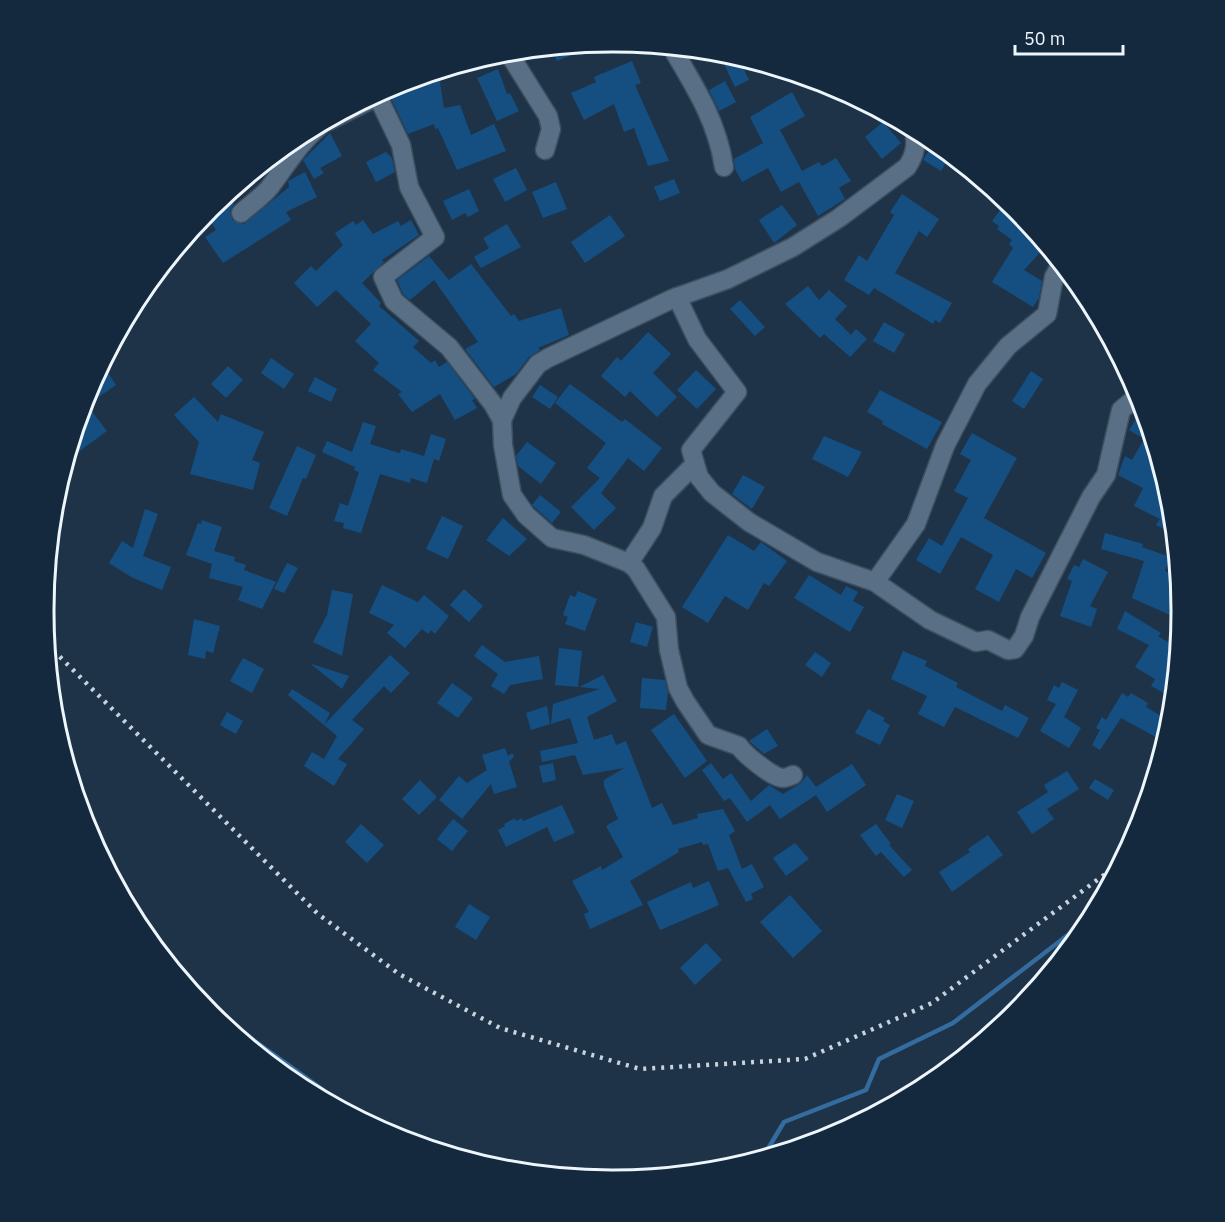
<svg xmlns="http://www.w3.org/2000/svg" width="1225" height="1222" font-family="'IBM Plex Sans',sans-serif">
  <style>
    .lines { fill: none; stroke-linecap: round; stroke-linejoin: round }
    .stream { stroke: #346ca0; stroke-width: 4.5 }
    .building { fill: #154f81 }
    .minor-casing { stroke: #3d4f5f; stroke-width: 21 }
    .minor { stroke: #586f86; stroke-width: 18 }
    .rail { stroke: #c9d3dd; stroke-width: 4.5; stroke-dasharray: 3 6; stroke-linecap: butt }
    .rim { fill: none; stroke: #edf5fd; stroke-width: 3 }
  </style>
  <rect width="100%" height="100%" fill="#1e3348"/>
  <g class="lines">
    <g class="stream">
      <polyline points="203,1004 347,1107 350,1113"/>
      <polyline points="763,1157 784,1122 866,1090 879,1059 953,1023 1090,918"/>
    </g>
  </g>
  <g class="building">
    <polygon points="589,44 590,47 557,61 552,48"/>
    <polygon points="738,57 749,80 735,87 724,64"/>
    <polygon points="632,61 641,83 635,85 669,161 648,166 634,128 624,132 614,104 584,120 571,93 596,82 594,77"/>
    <polygon points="498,69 507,94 510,93 519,111 497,121 477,78"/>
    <polygon points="439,76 444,108 460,105 471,135 494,124 506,151 457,170 438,128 435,129 434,124 408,134 387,90 410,81"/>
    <polygon points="725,81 736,102 719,111 709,90"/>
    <polygon points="792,92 805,116 780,130 802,171 819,162 822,166 836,158 851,181 839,188 845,199 818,216 799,182 781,192 768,168 742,182 735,169 734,159 763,143 750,117"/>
    <polygon points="883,122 901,143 882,159 865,137"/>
    <polygon points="330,133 342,156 320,168 324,173 314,179 303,160"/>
    <polygon points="934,142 950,156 941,171 923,160"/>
    <polygon points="386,152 392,158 395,172 376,182 366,162"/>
    <polygon points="516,168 527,190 505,202 493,179"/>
    <polygon points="305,172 317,197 286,212 291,220 223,263 205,237 216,230 206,214 210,208 227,194 234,204 230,210 232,220 244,224 289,187 288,181"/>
    <polygon points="674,179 680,193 660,201 654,187"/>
    <polygon points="556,182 567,209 543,218 532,192"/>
    <polygon points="469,189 479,211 468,217 465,213 452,220 443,201"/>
    <polygon points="902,194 939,219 927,237 919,231 895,273 952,303 940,323 935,320 933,324 874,288 869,295 844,280 859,255 867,261 894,215 890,212"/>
    <polygon points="782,205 797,225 774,243 759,220"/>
    <polygon points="1004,205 1024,220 1022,222 1046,246 1024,270 1042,281 1039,298 1033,307 992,282 1013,248 1009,244 1012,240 997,229 999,226 992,221"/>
    <polygon points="610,215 625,236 585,263 571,242"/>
    <polygon points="363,220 373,234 398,221 401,226 411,220 419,235 382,260 384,262 362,283 381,303 379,306 419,341 413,347 431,363 435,360 439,367 447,362 475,399 472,400 477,408 455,420 440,394 412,412 398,394 402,392 373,370 379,363 355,341 371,324 336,290 317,307 294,283 311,266 316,271 343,245 335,233 353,221 356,225"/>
    <polygon points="507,224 521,247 481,268 474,257 489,248 483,238"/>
    <polygon points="429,256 449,280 471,264 511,316 514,314 519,321 561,308 569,335 538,348 540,350 529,357 516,374 494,387 465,349 478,342 434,280 410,300 403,294 397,280"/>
    <polygon points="808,286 819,300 829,290 847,306 835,319 851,335 856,329 867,339 850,357 824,334 820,338 785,304"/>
    <polygon points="740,300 765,327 755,336 730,309"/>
    <polygon points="884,322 905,334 894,353 873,341"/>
    <polygon points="648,332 671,354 653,373 677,397 657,417 630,391 625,397 601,376 617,357 621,361"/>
    <polygon points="271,358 294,374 284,389 261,373"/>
    <polygon points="102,364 116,385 87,405 107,431 77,453 71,446 87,393"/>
    <polygon points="228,366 243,380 226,398 211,384"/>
    <polygon points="696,370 716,389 697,409 677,390"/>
    <polygon points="1031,371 1043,379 1024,409 1012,401"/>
    <polygon points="315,377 337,389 331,402 308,391"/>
    <polygon points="570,384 622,422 625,419 662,448 644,471 628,458 601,493 616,508 594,530 571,507 600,478 587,468 606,443 555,403"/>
    <polygon points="540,385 558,397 550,409 532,397"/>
    <polygon points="880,390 942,422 927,449 882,424 883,421 867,412"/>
    <polygon points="194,397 218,422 221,414 264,432 252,460 260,463 253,490 190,474 199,442 174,415"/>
    <polygon points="1143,408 1159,461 1152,471 1163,476 1168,491 1164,499 1171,500 1174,534 1156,525 1160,519 1134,506 1143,488 1118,475 1125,456 1132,460 1144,439 1129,430"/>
    <polygon points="363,422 376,426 370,444 396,452 400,453 401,449 424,456 431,434 446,439 439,461 434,459 427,483 411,478 410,483 380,474 361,533 343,528 344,523 334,521 340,503 348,506 359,472 354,470 355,467 322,452 327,441 352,452"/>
    <polygon points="972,433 1017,458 984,518 1046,553 1032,578 1016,569 999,602 975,589 993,555 961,537 940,574 916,560 929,538 942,546 968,498 954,491 971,460 960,454"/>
    <polygon points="824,436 862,452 848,477 812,459"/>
    <polygon points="527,442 556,463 541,484 518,466 516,456"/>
    <polygon points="297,446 316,455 306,479 303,478 287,516 269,508"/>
    <polygon points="743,475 765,487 752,509 732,494"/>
    <polygon points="540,495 561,512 552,523 532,505"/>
    <polygon points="145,509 158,514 143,556 171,567 162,590 133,578 109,563 122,541 133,548"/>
    <polygon points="442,516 463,526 448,559 426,549"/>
    <polygon points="503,518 527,539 509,556 486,540"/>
    <polygon points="202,520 222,527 214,551 235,557 234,561 246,565 244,570 276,582 262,609 238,600 243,587 209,578 212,564 186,555 198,523 201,524"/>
    <polygon points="1105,533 1143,544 1142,547 1170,557 1165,571 1178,576 1181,620 1132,598 1144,561 1101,549"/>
    <polygon points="728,535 754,551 761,542 787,561 769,586 764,583 748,610 725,596 708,623 682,607"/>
    <polygon points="1083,559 1108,572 1090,606 1097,609 1091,627 1060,616 1072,581 1067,579 1074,565 1079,567"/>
    <polygon points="287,563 298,568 284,593 274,589"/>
    <polygon points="809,575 841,595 846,586 858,592 853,601 864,607 850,632 794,598"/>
    <polygon points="382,585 418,602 424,595 449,616 435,634 431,630 428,634 422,629 405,648 387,633 394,625 369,613"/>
    <polygon points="464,589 483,606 469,622 450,605"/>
    <polygon points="332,590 353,594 342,656 313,642 327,615"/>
    <polygon points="578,591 597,599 585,631 565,624 568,617 563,615 570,595 575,597"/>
    <polygon points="1125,611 1161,633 1158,636 1176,647 1167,662 1176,667 1173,698 1151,686 1155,679 1135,667 1149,645 1117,629"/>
    <polygon points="194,619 220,626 213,653 206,651 205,659 188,655"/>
    <polygon points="636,622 653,627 647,647 630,642"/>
    <polygon points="482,645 505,662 539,656 543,679 510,685 504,694 491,686 498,674 474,656"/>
    <polygon points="559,648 582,651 578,687 555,685"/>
    <polygon points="903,651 927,661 925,666 958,683 956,687 1002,711 1005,705 1029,718 1018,738 955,707 944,727 918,714 927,696 891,679"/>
    <polygon points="815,652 831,663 822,677 805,665"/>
    <polygon points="390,655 410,673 391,693 384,686 352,720 364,729 338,759 347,764 334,786 304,766 312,752 324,759 337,736 324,725"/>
    <polygon points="243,658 264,669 252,693 230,681"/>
    <polygon points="312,664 349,676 342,689 312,665"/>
    <polygon points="603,675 617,701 587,717 594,740 612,734 616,745 626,741 652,808 662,803 673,825 698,818 697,814 723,809 735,831 729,835 742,869 752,864 764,887 751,894 753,899 746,902 728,868 718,871 708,844 703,845 702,842 678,849 679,852 630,881 643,905 590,929 584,914 589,912 572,881 601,866 602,870 623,857 606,826 618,819 604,786 604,780 624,768 583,775 575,755 542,762 540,751 578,743 570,718 551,724 553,704 600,689 579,687"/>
    <polygon points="642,678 665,680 668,692 666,710 640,708"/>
    <polygon points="1062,682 1078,690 1064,717 1081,728 1069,748 1040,731 1056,704 1047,700 1054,685 1059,688"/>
    <polygon points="452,683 473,698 458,718 437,703"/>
    <polygon points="292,689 330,713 324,725 288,695"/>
    <polygon points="1122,693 1128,697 1131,693 1148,703 1146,707 1171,722 1165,742 1121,718 1100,750 1092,745 1100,730 1096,728 1102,717 1106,720"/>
    <polygon points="547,706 550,724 531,730 526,713"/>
    <polygon points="868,709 885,718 883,721 890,725 880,745 855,733"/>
    <polygon points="227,712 243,721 236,734 220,725"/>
    <polygon points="674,714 707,761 685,778 651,730"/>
    <polygon points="767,729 778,746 764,754 749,741"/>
    <polygon points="505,748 508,756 512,753 514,756 509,762 517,787 494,794 491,784 462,819 439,800 459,776 467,783 487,770 482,755"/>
    <polygon points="553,763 556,780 543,783 539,766"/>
    <polygon points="711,763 723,779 731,773 751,801 769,785 783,794 801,783 807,775 816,787 852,764 866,785 827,812 816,795 780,819 770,805 747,822 730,798 724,801 702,770"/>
    <polygon points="1067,771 1079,789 1047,809 1054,819 1032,834 1017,812 1048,792 1044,785"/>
    <polygon points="1095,779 1114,790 1108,800 1089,788"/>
    <polygon points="420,780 437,797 419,815 402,799"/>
    <polygon points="897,794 914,801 902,828 885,820"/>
    <polygon points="562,805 575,833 554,842 547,827 506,847 498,830 505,826 504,824 515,818 516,821 522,818 523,821"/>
    <polygon points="453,819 468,831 452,851 437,839"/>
    <polygon points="361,824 384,845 367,863 345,842"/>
    <polygon points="876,824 891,844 889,845 912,870 904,877 881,852 876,856 860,835"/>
    <polygon points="988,835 1003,855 952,892 939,872 970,852 968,849"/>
    <polygon points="795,843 809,859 786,876 773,858"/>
    <polygon points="709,881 719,905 660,930 647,902 691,882 693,888"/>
    <polygon points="790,895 822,931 793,958 760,922"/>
    <polygon points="469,904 490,917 476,940 455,927"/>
    <polygon points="706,943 722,960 695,985 680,968"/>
  </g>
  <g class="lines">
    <defs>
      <g id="minor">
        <path d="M672 48C695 87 717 121 724 167"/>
        <polyline points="508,52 548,116 551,129 545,150"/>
        <polyline points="377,95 401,145 409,187 435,237 383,277 394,301 449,347 493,404 502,420"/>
        <polyline points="328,121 378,96"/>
        <path d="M241 213C250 205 262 197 270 187 288 163 300 141 325 122"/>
        <polyline points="677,297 697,339 737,392 691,450 699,477 712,493 749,522 817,562 875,582 930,620 976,642 988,640 1008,650 1015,649 1024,636 1030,617 1091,497 1106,475 1121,410 1139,395"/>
        <polyline points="629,563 652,528 663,496 695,464"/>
        <polyline points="875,582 916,524 945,446 977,384 1008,346 1047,314 1054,277 1061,264"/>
        <path d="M793 775C790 776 787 778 783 778 773 778 744 754 739 746L708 735 685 701 678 688 669 650 666 617 636 569 629 563 584 545 552 538 526 515 512 495 503 445 502 420 512 398 538 364 548 358 672 299 728 279 793 247 839 218 907 167C915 155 917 145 914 130"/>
      </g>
    </defs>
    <use href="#minor" class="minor-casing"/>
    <use href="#minor" class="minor"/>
    <polyline class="rail" points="47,644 318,914 399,974 500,1028 640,1069 805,1059 932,1003 1120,863"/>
  </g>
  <path d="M0 0H1225V1222H0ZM612 52H613A558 558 0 0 1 1171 610V612A558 558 0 0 1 613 1170H612A558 558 0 0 1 54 612V610A558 558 0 0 1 612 52Z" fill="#14293d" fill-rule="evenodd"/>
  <path class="rim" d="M612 52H613A558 558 0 0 1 1171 610V612A558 558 0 0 1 613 1170H612A558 558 0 0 1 54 612V610A558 558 0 0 1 612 52Z"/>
  <path d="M1015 45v9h108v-9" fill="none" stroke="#edf5fd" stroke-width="3"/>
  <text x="1024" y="45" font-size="18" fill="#edf5fd" stroke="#14293d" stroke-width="4.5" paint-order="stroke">50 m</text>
</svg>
